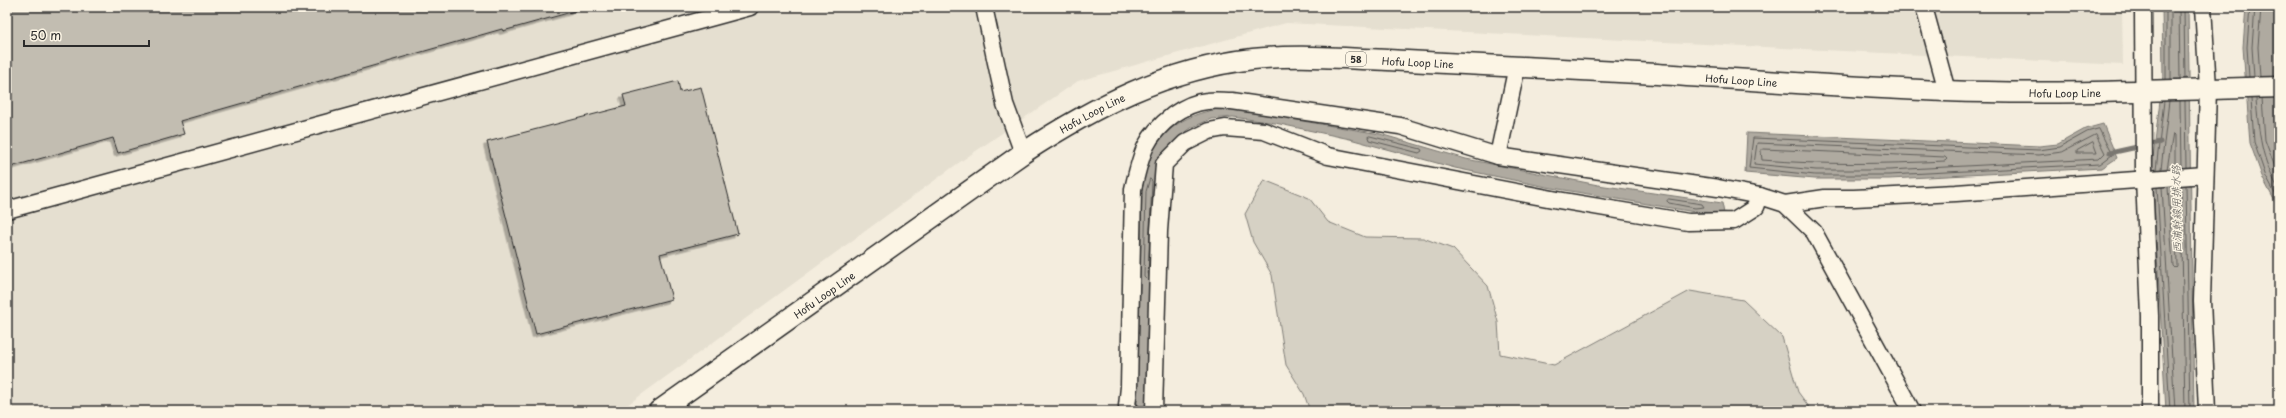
<svg xmlns="http://www.w3.org/2000/svg" width="2286" height="418" font-family="'Playpen Sans','Klee One',sans-serif">
  <style>
    .built { fill: #e5dfd0 }
    .green { fill: #d6d1c4; stroke: #807e78 }
    .water { fill: #afaaa0; stroke: #7a7771 }
    .lines { fill: none; stroke-linecap: round; stroke-linejoin: round }
    .shore { stroke: #605e5a; stroke-width: 1 }
    .stream { stroke: #7a7771; stroke-width: 5 }
    .building { fill: #c2bdb1; stroke: #2b2b2b; filter: url(#shadow) }
    .minor-casing { stroke: #2b2b2b; stroke-width: 19 }
    .major-casing { stroke: #2b2b2b; stroke-width: 23 }
    .minor { stroke: #fcf5e5; stroke-width: 16 }
    .major { stroke: #fcf5e5; stroke-width: 20 }
    .labels { text-anchor: middle; dominant-baseline: central; stroke-width: 3; stroke-linejoin: round; paint-order: stroke }
    .shield { fill: #fcf5e5; stroke: #6a6863; stroke-width: 1 }
    .shield-label { font-size: 9px; font-weight: bold; fill: #2b2b2b }
    .street-label { font-size: 10px; fill: #2b2b2b; stroke: #fcf5e5 }
    .water-label { font-size: 11px; font-style: italic; fill: #595754; stroke: #fcf5e5 }
  </style>
  <defs>
    <filter id="shadow"><feDropShadow dx="-3.5" dy="3.5" stdDeviation="0" flood-color="#0004"/></filter>
  </defs>
  <rect width="100%" height="100%" fill="#f4edde"/>
  <filter id="ink" filterUnits="userSpaceOnUse"><feTurbulence type="fractalNoise" baseFrequency=".025" numOctaves="2"/><feDisplacementMap in="SourceGraphic" scale="8" xChannelSelector="R" yChannelSelector="G"/><feConvolveMatrix kernelMatrix="1 2 1 2 8 2 1 2 1" color-interpolation-filters="sRGB"/></filter>
  <g filter="url(#ink)">
    <polygon class="built" points="7,7 2122,7 2123,65 1286,23 1078,81 957,164 619,411 7,411"/>
    <polygon class="green" points="1264,180 1309,198 1328,222 1365,237 1423,238 1453,249 1488,286 1498,322 1500,354 1554,365 1690,291 1743,300 1782,337 1798,392 1812,411 1310,411 1304,394 1286,365 1272,275 1253,242 1245,214"/>
    <g class="water">
      <polygon points="2162,7 2188,7 2194,411 2166,411 2152,167 2163,75"/>
      <polygon points="2246,7 2279,7 2279,209 2263,179 2250,143 2243,47"/>
      <path d="M1225 108 1380 134 1466 159 1598 185 1722 203 1724 213 1695 212 1547 187 1455 168 1350 139 1275 123 1233 117 1211 119 1191 128 1174 141 1162 157 1147 409 1141 411 1137 403 1142 191C1144 183 1144 172 1147 164 1161 127 1188 113 1225 108Z"/>
      <polygon points="2103,124 2117,158 2102,168 1889,179 1815,179 1745,173 1747,133 2039,146 2058,144 2085,129"/>
    </g>
    <g class="lines">
      <g class="shore">
        <polyline points="2166,7 2166,79"/>
        <polyline points="2171,7 2171,79"/>
        <polyline points="2179,7 2180,79"/>
        <polyline points="2184,7 2185,79"/>
        <polyline points="2249,77 2247,47 2250,7"/>
        <polyline points="2254,77 2252,47 2255,7"/>
        <polyline points="2260,77 2258,47 2261,7"/>
        <polyline points="2262,98 2265,140 2279,178"/>
        <polyline points="2251,99 2254,142 2266,177 2279,201"/>
        <path d="M2256 99C2259 135 2261 158 2279 190"/>
        <polyline points="2180,101 2181,168"/>
        <polyline points="2185,101 2186,167"/>
        <polygon points="2099,129 2112,155 2100,164 1889,175 1815,175 1749,168 1753,138 2039,150 2060,147 2087,132"/>
        <polygon points="2096,135 2105,153 2099,159 1889,170 1816,170 1754,164 1757,143 2039,155 2062,152"/>
        <polygon points="1370,136 1421,149 1422,151 1419,153 1369,140 1368,137"/>
        <polygon points="2093,142 2097,153 2077,153 2077,151"/>
        <path d="M1763 149 1945 157 1947 159 1945 161C1884 164 1823 165 1762 160L1761 151Z"/>
        <polyline points="2161,169 2169,101"/>
        <polyline points="2167,169 2173,133 2175,135 2175,168"/>
        <polyline points="2156,170 2164,101"/>
        <polygon points="1150,179 1152,181 1148,277 1146,279 1144,277 1146,192"/>
        <polyline points="2186,185 2190,411"/>
        <polyline points="2181,186 2185,411"/>
        <polyline points="2157,187 2170,411"/>
        <polyline points="2162,187 2175,411"/>
        <polyline points="2168,187 2173,266 2175,268 2177,266 2175,186"/>
        <polygon points="1669,199 1702,204 1704,207 1695,208 1669,203 1667,201"/>
      </g>
      <polyline class="stream" points="2110,153 2160,142"/>
    </g>
    <g class="building">
      <polygon points="7,7 574,7 575,11 503,31 502,29 180,121 184,134 118,153 113,138 7,168"/>
      <polygon points="678,81 680,92 701,87 738,234 660,254 672,299 536,334 487,142 626,106 623,95"/>
    </g>
    <g class="lines">
      <defs>
        <g id="minor">
          <polyline points="984,7 1005,104 1023,153"/>
          <polyline points="1924,7 1947,91"/>
          <polyline points="2143,7 2144,178 2150,316 2150,411"/>
          <polyline points="2203,7 2208,88 2202,301 2207,411"/>
          <polyline points="1498,156 1517,66"/>
          <polyline points="1785,204 1825,198 1854,198 1956,193 2205,175"/>
          <polyline points="7,210 750,7"/>
          <path d="M1131 411 1127 406 1129 387 1133 189C1141 155 1144 137 1173 115 1183 108 1195 102 1207 101 1215 100 1224 101 1232 101L1400 126 1498 156 1718 188 1760 196 1785 204 1814 232 1912 411"/>
          <polyline points="1154,411 1159,231 1164,164 1185,143 1209,131 1225,128 1264,131 1328,156 1558,200 1688,222 1734,221 1756,207 1760,196"/>
        </g>
        <g id="major">
          <path id="s1" d="M659 411 1023 153C1095 106 1166 69 1253 59 1303 54 1356 59 1407 61 1490 65 1573 69 1657 74 1753 80 1849 87 1945 91 2056 95 2168 90 2279 87"/>
        </g>
      </defs>
      <use href="#minor" class="minor-casing"/>
      <use href="#major" class="major-casing"/>
      <use href="#minor" class="minor"/>
      <use href="#major" class="major"/>
    </g>
  </g>
  <g class="labels">
    <rect class="shield" x="1346" y="52" width="20" height="14" rx="3"/>
    <g class="shield-label">
      <text x="1356" y="59">58</text>
    </g>
    <g class="street-label">
      <text stroke="none"><textPath href="#s1" startOffset="862">Hofu Loop Line</textPath></text>
      <text stroke="none"><textPath href="#s1" startOffset="1186">Hofu Loop Line</textPath></text>
      <text stroke="none"><textPath href="#s1" startOffset="1510">Hofu Loop Line</textPath></text>
      <text stroke="none"><textPath href="#s1" startOffset="526">Hofu Loop Line</textPath></text>
      <text stroke="none"><textPath href="#s1" startOffset="202">Hofu Loop Line</textPath></text>
    </g>
    <g class="water-label">
      <text transform="translate(2176 209) rotate(-91)">西浦幹線用排水路</text>
    </g>
  </g>
  <rect width="2286" height="418" fill="none" stroke="#fcf5e5" stroke-width="24"/>
  <rect x="12" y="12" width="2262" height="394" fill="none" stroke="#2b2b2b" stroke-width="1.5" filter="url(#ink)"/>
  <path d="M24 40v6h125v-6" fill="none" stroke="#2b2b2b" stroke-width="2"/>
  <text x="30" y="40" font-size="12" fill="#2b2b2b" stroke="#fcf5e5" stroke-width="3" paint-order="stroke">50 m</text>
</svg>
